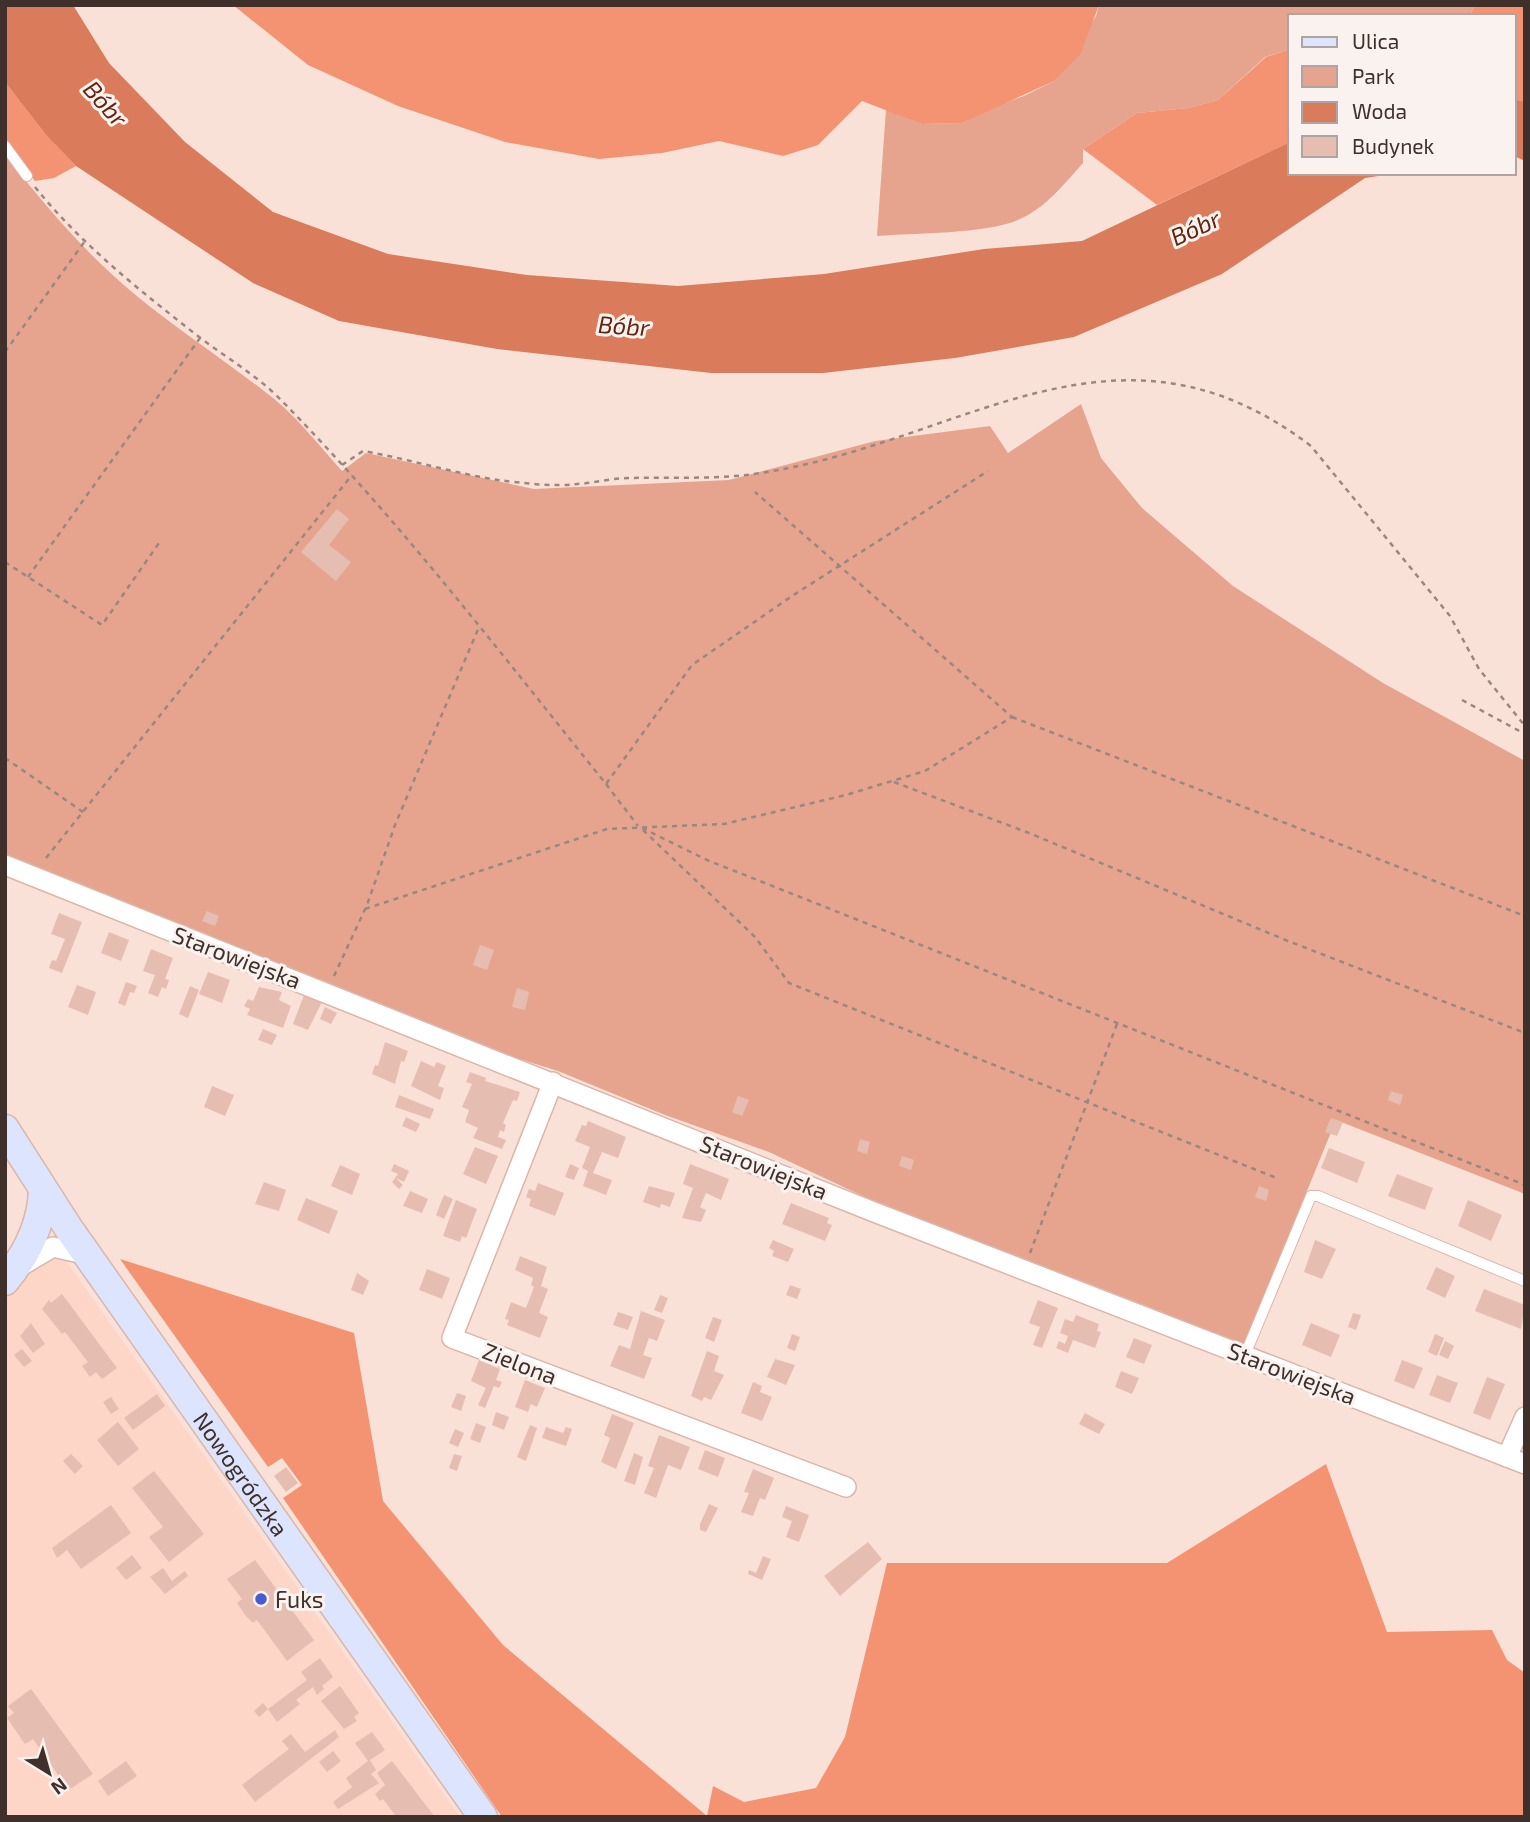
<svg xmlns="http://www.w3.org/2000/svg" width="1530" height="1822" font-family="'Exo 2',sans-serif">
  <style>
    .built { fill: #fdd6c8 }
    .green { fill: #e6a48e }
    .forest { fill: #f49372 }
    .water { fill: #da7b5b }
    .building { fill: #e6beb1 }
    .lines { fill: none; stroke-linecap: round; stroke-linejoin: round }
    .lane-casing { stroke: #dcb5a8; stroke-width: 12 }
    .street-casing { stroke: #dcb5a8; stroke-width: 22 }
    .secondary-casing { stroke: #dcb5a8; stroke-width: 31 }
    .path { stroke: #9a8780; stroke-width: 2.5; stroke-dasharray: 5 5; stroke-linecap: butt }
    .lane { stroke: #fff; stroke-width: 10 }
    .street { stroke: #fff; stroke-width: 19 }
    .secondary { stroke: #dde4fe; stroke-width: 28 }
    .poi-dot { fill: #495bd0; stroke: #faf2ef; stroke-width: 2.5 }
    .labels { text-anchor: middle; dominant-baseline: central; stroke-width: 6; stroke-linejoin: round; paint-order: stroke }
    .street-label { font-size: 23px; fill: #3f302b; stroke: #faf2ef }
    .poi-label { font-size: 23px; fill: #3f302b; stroke: #faf2ef; text-anchor: start }
    .water-label { font-size: 24px; font-style: italic; fill: #62250f; stroke: #faf2ef }
  </style>
  <rect width="100%" height="100%" fill="#f9e1d8"/>
  <polygon class="built" points="47,1234 460,1817 5,1817 5,1274"/>
  <g class="green">
    <path d="M1099 5H1474L1470 16H1290V49L1265 57 1218 100 1188 108 1137 113 1083 149V163C1064 184 1046 208 1018 220 985 234 915 233 877 236L886 109 922 124 962 123 993 107 1024 96 1054 81 1096 16Z"/>
    <path d="M5 155C44 204 83 251 132 292 174 327 220 357 264 391 294 413 317 443 342 471L366 453 534 489 729 480 875 441 990 426 1008 453 1081 404 1101 458 1142 508 1233 586 1383 683 1525 761V1194L1336 1120 1239 1357 1179 1335 1167 1314 867 1198 769 1152 665 1115 558 1071 322 998 5 873Z"/>
  </g>
  <g class="forest">
    <polygon points="233,5 1099,5 1080,55 1054,81 962,123 922,124 862,101 818,145 783,156 719,141 662,153 599,159 505,142 398,106 308,65"/>
    <polygon points="1474,5 1525,5 1525,102 1514,99 1514,16 1470,16"/>
    <polygon points="1290,49 1290,142 1157,205 1083,149 1137,113 1188,108 1218,100 1266,57"/>
    <polygon points="5,82 46,135 76,166 54,178 35,181 5,143"/>
    <polygon points="120,1259 354,1333 383,1501 503,1645 707,1816 713,1786 744,1802 816,1788 845,1737 887,1563 1167,1563 1326,1464 1387,1632 1492,1630 1507,1660 1525,1673 1525,1817 502,1817 283,1498 302,1485 282,1458 268,1467"/>
  </g>
  <g class="water">
    <polygon points="5,5 73,5 109,63 185,142 273,212 388,254 527,275 678,286 824,274 984,249 1082,241 1290,142 1290,173 1398,173 1365,178 1222,274 1074,337 955,358 823,373 711,373 497,349 339,321 253,283 76,166 46,135 5,82"/>
    <polygon points="1514,99 1525,102 1525,161 1514,156"/>
  </g>
  <g class="building">
    <polygon points="337,509 349,519 329,545 351,562 336,581 301,552"/>
    <polygon points="207,911 219,916 215,926 202,921"/>
    <polygon points="59,913 82,922 62,973 49,968 52,960 56,961 65,939 51,934"/>
    <polygon points="109,932 129,940 121,961 101,953"/>
    <polygon points="480,945 494,950 487,970 473,965"/>
    <polygon points="151,949 173,958 165,979 169,980 166,989 162,987 158,997 148,993 155,975 143,971"/>
    <polygon points="208,972 230,980 222,1003 199,994"/>
    <polygon points="126,982 137,986 134,993 130,992 125,1006 118,1003"/>
    <polygon points="77,985 96,992 88,1015 68,1007"/>
    <polygon points="190,986 199,990 188,1018 179,1014"/>
    <polygon points="259,987 282,992 279,1000 291,1006 283,1028 247,1015 250,1009 244,1006 248,999 253,1001"/>
    <polygon points="517,988 529,992 525,1010 512,1007"/>
    <polygon points="304,995 322,1002 308,1030 293,1024"/>
    <polygon points="325,1007 337,1013 331,1024 320,1019"/>
    <polygon points="263,1029 277,1035 272,1045 258,1040"/>
    <polygon points="385,1042 408,1051 404,1062 401,1061 395,1084 372,1074 375,1065 378,1066"/>
    <polygon points="421,1061 434,1067 437,1062 446,1066 438,1086 444,1088 440,1100 411,1086"/>
    <polygon points="470,1072 486,1078 485,1081 520,1092 517,1101 513,1100 503,1123 506,1125 504,1132 500,1130 498,1137 506,1140 502,1149 473,1138 478,1128 465,1122 469,1110 462,1107 472,1084 466,1082"/>
    <polygon points="212,1086 234,1095 225,1116 204,1107"/>
    <polygon points="1391,1091 1403,1095 1400,1105 1388,1100"/>
    <polygon points="399,1095 434,1109 430,1119 395,1107"/>
    <polygon points="738,1096 749,1100 742,1116 732,1112"/>
    <polygon points="406,1117 420,1124 416,1132 402,1126"/>
    <polygon points="1331,1118 1343,1122 1337,1136 1325,1132"/>
    <polygon points="588,1121 626,1137 618,1158 602,1152 593,1173 612,1180 606,1195 583,1186 588,1171 582,1168 590,1147 575,1141 582,1125 586,1126"/>
    <polygon points="860,1139 870,1142 867,1154 857,1151"/>
    <polygon points="475,1147 498,1156 486,1184 463,1174"/>
    <polygon points="1329,1148 1365,1162 1357,1183 1321,1168"/>
    <polygon points="902,1156 914,1160 911,1170 899,1166"/>
    <polygon points="394,1164 409,1171 404,1182 396,1178 403,1185 399,1189 392,1182 398,1174 391,1171"/>
    <polygon points="570,1164 579,1168 574,1180 565,1177"/>
    <polygon points="690,1164 729,1179 721,1200 706,1193 700,1207 706,1210 701,1222 682,1218 693,1188 683,1184"/>
    <polygon points="340,1165 360,1174 352,1195 331,1186"/>
    <polygon points="1397,1174 1433,1188 1425,1210 1388,1196"/>
    <polygon points="264,1182 286,1190 279,1211 255,1204"/>
    <polygon points="538,1183 564,1193 555,1216 529,1206 531,1199 526,1197 529,1189 535,1191"/>
    <polygon points="649,1186 675,1193 670,1207 661,1204 660,1208 643,1202"/>
    <polygon points="1259,1186 1269,1190 1266,1201 1255,1197"/>
    <polygon points="410,1191 428,1199 422,1213 403,1206"/>
    <polygon points="444,1195 453,1199 444,1219 436,1215"/>
    <polygon points="306,1198 338,1211 329,1234 297,1220"/>
    <polygon points="456,1200 477,1209 466,1238 462,1236 460,1242 443,1236"/>
    <polygon points="1468,1200 1502,1215 1491,1241 1458,1226"/>
    <polygon points="791,1203 829,1218 827,1223 832,1225 825,1241 782,1224"/>
    <polygon points="773,1240 794,1249 788,1262 772,1256 774,1251 769,1248"/>
    <polygon points="1315,1240 1336,1249 1322,1279 1304,1272"/>
    <polygon points="520,1256 547,1267 541,1286 548,1289 539,1313 548,1317 540,1338 507,1325 509,1320 505,1319 511,1302 526,1308 534,1287 531,1285 533,1278 515,1270"/>
    <polygon points="1436,1267 1455,1276 1445,1298 1426,1289"/>
    <polygon points="427,1269 450,1278 442,1299 419,1290"/>
    <polygon points="357,1273 369,1281 363,1295 351,1290"/>
    <polygon points="790,1285 801,1289 797,1299 786,1295"/>
    <polygon points="1484,1289 1525,1305 1521,1329 1475,1311"/>
    <polygon points="62,1294 117,1368 102,1379 96,1372 90,1377 82,1366 88,1362 65,1332 62,1334 42,1309 49,1300 51,1303"/>
    <polygon points="660,1295 668,1298 662,1313 654,1310"/>
    <polygon points="1038,1300 1058,1308 1042,1348 1033,1345 1040,1327 1029,1323"/>
    <polygon points="641,1311 665,1320 657,1341 649,1338 643,1355 652,1358 644,1379 610,1366 619,1345 630,1349"/>
    <polygon points="618,1312 633,1317 628,1330 613,1325"/>
    <polygon points="1353,1313 1361,1315 1356,1330 1348,1327"/>
    <polygon points="1076,1315 1099,1324 1097,1331 1101,1332 1095,1348 1073,1340 1068,1353 1056,1348 1059,1341 1065,1344 1068,1336 1060,1333 1065,1319 1073,1322"/>
    <polygon points="713,1317 722,1320 714,1342 705,1338"/>
    <polygon points="31,1323 45,1344 33,1353 20,1336"/>
    <polygon points="1311,1323 1340,1335 1331,1357 1302,1345"/>
    <polygon points="792,1334 800,1337 795,1351 787,1348"/>
    <polygon points="1435,1334 1444,1338 1437,1356 1428,1352"/>
    <polygon points="1134,1338 1152,1345 1144,1364 1126,1357"/>
    <polygon points="1445,1341 1454,1346 1448,1359 1439,1355"/>
    <polygon points="22,1349 32,1361 24,1367 14,1355"/>
    <polygon points="707,1351 719,1356 714,1371 724,1375 711,1400 704,1397 702,1401 691,1396"/>
    <polygon points="775,1359 795,1365 786,1385 767,1377"/>
    <polygon points="479,1360 500,1369 496,1380 502,1382 499,1388 494,1386 485,1408 478,1405 486,1388 471,1381"/>
    <polygon points="1402,1360 1423,1368 1414,1389 1394,1381"/>
    <polygon points="1121,1371 1139,1378 1132,1394 1115,1387"/>
    <polygon points="1437,1375 1458,1383 1450,1403 1429,1395"/>
    <polygon points="1487,1377 1505,1384 1490,1420 1473,1413"/>
    <polygon points="525,1380 545,1388 537,1407 531,1404 528,1412 515,1407"/>
    <polygon points="753,1382 762,1386 760,1392 772,1397 762,1421 741,1413"/>
    <polygon points="457,1393 466,1396 461,1411 451,1407"/>
    <polygon points="157,1394 165,1406 133,1430 124,1418"/>
    <polygon points="111,1397 119,1409 111,1414 103,1402"/>
    <polygon points="496,1412 509,1417 504,1430 492,1425"/>
    <polygon points="1085,1413 1105,1424 1099,1434 1079,1424"/>
    <polygon points="612,1414 634,1423 616,1469 601,1462 610,1438 604,1435"/>
    <polygon points="118,1422 139,1449 118,1466 97,1440"/>
    <polygon points="476,1423 486,1427 480,1443 470,1439"/>
    <polygon points="530,1425 537,1428 526,1461 517,1457"/>
    <polygon points="546,1427 563,1433 566,1427 572,1429 566,1446 542,1438"/>
    <polygon points="455,1429 464,1433 458,1447 449,1443"/>
    <polygon points="659,1435 690,1447 681,1470 668,1465 656,1498 644,1493 654,1468 648,1466"/>
    <polygon points="705,1450 725,1458 718,1477 698,1469"/>
    <polygon points="634,1453 643,1457 635,1485 624,1481"/>
    <polygon points="71,1454 83,1466 75,1474 63,1461"/>
    <polygon points="454,1454 462,1456 457,1471 449,1468"/>
    <polygon points="286,1467 298,1483 286,1492 274,1476"/>
    <polygon points="753,1469 774,1478 765,1500 760,1498 753,1516 741,1512 749,1493 744,1492"/>
    <polygon points="154,1471 204,1534 169,1562 149,1537 163,1527 132,1488"/>
    <polygon points="709,1504 718,1508 706,1532 700,1530 700,1524"/>
    <polygon points="111,1505 131,1533 81,1569 67,1550 57,1558 52,1548"/>
    <polygon points="786,1506 809,1515 799,1542 786,1537 792,1521 782,1517"/>
    <polygon points="868,1542 882,1559 840,1596 824,1576"/>
    <polygon points="132,1555 142,1568 126,1580 116,1568"/>
    <polygon points="763,1556 771,1559 762,1580 748,1574 749,1570 756,1573"/>
    <polygon points="255,1560 314,1640 287,1661 257,1620 253,1623 246,1616 237,1603 242,1599 227,1579"/>
    <polygon points="163,1568 172,1581 185,1571 188,1576 165,1594 150,1577"/>
    <polygon points="320,1658 333,1677 322,1686 324,1689 317,1695 313,1687 296,1700 300,1704 277,1722 268,1709 259,1717 254,1711 263,1703 268,1709 307,1680 301,1672"/>
    <polygon points="340,1686 359,1713 354,1717 357,1721 344,1729 321,1701"/>
    <polygon points="31,1689 93,1774 64,1793 60,1785 63,1782 33,1739 25,1744 7,1718 14,1713 8,1706"/>
    <polygon points="335,1730 339,1737 255,1802 242,1785 289,1749 282,1741 291,1734 305,1752"/>
    <polygon points="372,1732 385,1750 370,1760 376,1770 371,1774 379,1783 338,1809 333,1802 352,1787 346,1778 368,1761 355,1743"/>
    <polygon points="333,1751 341,1761 327,1772 319,1762"/>
    <polygon points="126,1761 137,1776 108,1796 98,1781"/>
    <polygon points="392,1761 435,1817 392,1817 395,1815 383,1799 380,1801 375,1794 385,1785 377,1773"/>
  </g>
  <g class="lines">
    <defs>
      <g id="lane">
        <polyline points="5,146 27,176"/>
        <polyline points="1245,1355 1311,1196 1318,1196 1525,1281"/>
      </g>
      <g id="street">
        <polyline points="5,865 874,1212 1525,1464"/>
        <polyline points="553,1082 452,1338 846,1487"/>
        <polyline points="21,1266 53,1247 88,1255"/>
        <polyline points="1507,1457 1525,1417"/>
      </g>
      <g id="secondary">
        <path id="s1" d="M5 1129 69 1229 483 1817"/>
        <path d="M5 1281C27 1254 42 1225 43 1190"/>
      </g>
    </defs>
    <use href="#lane" class="lane-casing"/>
    <use href="#street" class="street-casing"/>
    <use href="#secondary" class="secondary-casing"/>
    <g class="path">
      <path d="M35 187C80 243 138 289 194 333 223 356 256 374 282 401 399 520 501 654 606 784L692 665 792 596 988 471"/>
      <polyline points="5,352 85,241"/>
      <path d="M342 465 363 451C409 459 453 473 498 480 522 483 553 487 577 484 595 483 612 478 630 478 675 477 722 480 767 472 965 440 1118 299 1311 446L1450 616 1479 669 1525 726"/>
      <polyline points="5,562 102,625 161,540"/>
      <polyline points="28,577 200,338"/>
      <polyline points="1462,700 1525,734"/>
      <polyline points="1012,717 1525,916"/>
      <polyline points="5,758 83,812"/>
      <polyline points="894,782 1029,833 1288,941 1525,1033"/>
      <polyline points="606,784 638,826"/>
      <polyline points="642,828 707,860 1525,1185"/>
      <polyline points="643,830 755,937 789,983 1279,1179"/>
      <polyline points="46,858 352,475"/>
      <polyline points="365,909 607,829 724,824 846,795 925,771 1012,717 755,492"/>
      <polyline points="334,976 367,905 395,825 479,627"/>
      <polyline points="1030,1253 1117,1024"/>
    </g>
    <use href="#lane" class="lane"/>
    <use href="#street" class="street"/>
    <use href="#secondary" class="secondary"/>
  </g>
  <circle class="poi-dot" cx="261" cy="1599" r="7"/>
  <g class="labels">
    <g class="street-label">
      <text transform="translate(237 957) rotate(21)">Starowiejska</text>
      <text transform="translate(764 1167) rotate(22)">Starowiejska</text>
      <text transform="translate(520 1363) rotate(21)">Zielona</text>
      <text transform="translate(1292 1373) rotate(21)">Starowiejska</text>
      <text stroke="none"><textPath href="#s1" startOffset="418">Nowogródzka</textPath></text>
    </g>
    <g class="poi-label">
      <text x="275" y="1599">Fuks</text>
    </g>
    <g class="water-label">
      <text transform="translate(106 103) rotate(48)">Bóbr</text>
      <text transform="translate(1195 227) rotate(-25)">Bóbr</text>
      <text transform="translate(624 325) rotate(4)">Bóbr</text>
    </g>
  </g>
  <rect width="1530" height="1822" fill="none" stroke="#3f302b" stroke-width="14"/>
  <rect x="1288" y="14" width="228" height="161" fill="#faf2ef" stroke="#afa4a1" stroke-width="2"/>
  <rect x="1302" y="37" width="35" height="10" fill="#dde4fe" stroke="#afa4a1" stroke-width="2"/>
  <text x="1352" y="49" font-size="21" fill="#3f302b">Ulica</text>
  <rect x="1302" y="66" width="35" height="21" fill="#e6a48e" stroke="#afa4a1" stroke-width="2"/>
  <text x="1352" y="84" font-size="21" fill="#3f302b">Park</text>
  <rect x="1302" y="102" width="35" height="21" fill="#da7b5b" stroke="#afa4a1" stroke-width="2"/>
  <text x="1352" y="119" font-size="21" fill="#3f302b">Woda</text>
  <rect x="1302" y="136" width="35" height="21" fill="#e6beb1" stroke="#afa4a1" stroke-width="2"/>
  <text x="1352" y="154" font-size="21" fill="#3f302b">Budynek</text>
  <g transform="translate(49 1773) rotate(143)" stroke="#faf2ef" stroke-width="5" paint-order="stroke">
  <path d="M0-5L12 26L0 18L-12 26Z" fill="#3f302b"/>
  <text y="-10" font-size="19" font-weight="bold" text-anchor="middle" fill="#3f302b">N</text>
  </g>
</svg>
